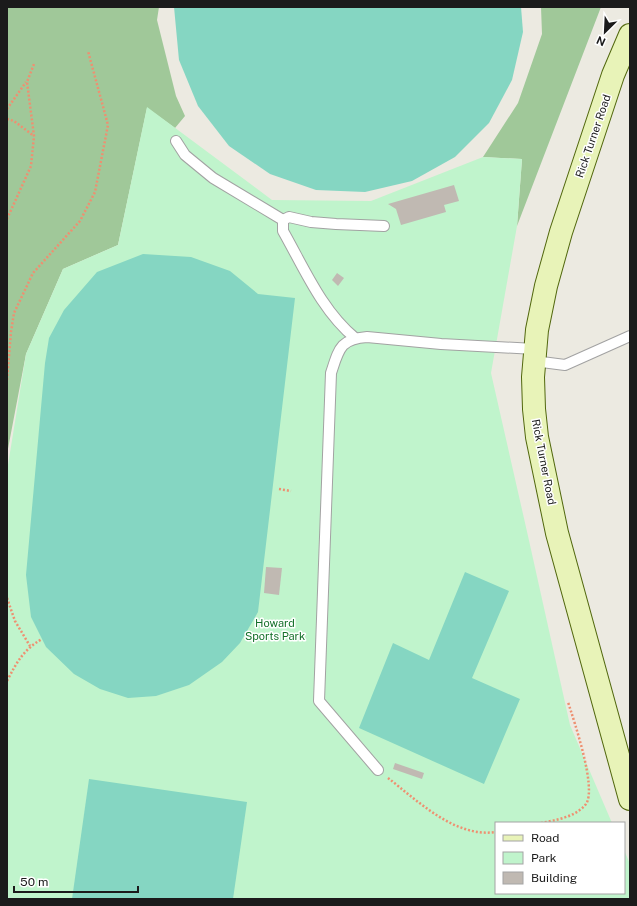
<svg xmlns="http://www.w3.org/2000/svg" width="637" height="906" font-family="'Public Sans',sans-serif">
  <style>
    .forest { fill: #a0c899 }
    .park { fill: #c0f4cc }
    .pitch { fill: #85d6c2 }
    .building { fill: #c0b9b2 }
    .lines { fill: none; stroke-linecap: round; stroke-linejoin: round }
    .service-casing { stroke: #a2a2a2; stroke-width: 12 }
    .secondary-casing { stroke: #51670d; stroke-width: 24 }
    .path { stroke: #ee9071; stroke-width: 2.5; stroke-dasharray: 2 2; stroke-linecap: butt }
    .service { stroke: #fff; stroke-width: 10 }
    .secondary { stroke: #e8f3b8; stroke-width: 22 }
    .labels { text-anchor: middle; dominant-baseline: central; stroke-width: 3; stroke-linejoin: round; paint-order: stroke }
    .street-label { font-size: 11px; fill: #1b1b1b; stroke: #fff }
    .park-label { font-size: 11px; fill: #136f28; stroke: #fff }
  </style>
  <rect width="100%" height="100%" fill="#eceae1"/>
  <g class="forest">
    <polygon points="7,7 159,7 157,20 176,96 185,116 175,128 147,108 118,245 63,269 26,354 7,454"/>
    <polygon points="541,7 601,7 517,226 522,159 483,157 518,103 542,34"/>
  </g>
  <polygon class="park" points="147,107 272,200 371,201 483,157 522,159 517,226 491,373 528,536 570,725 612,823 496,823 496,893 624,893 624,850 630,864 630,899 7,899 7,471 26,354 63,269 118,245"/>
  <g class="pitch">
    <polygon points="174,7 521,7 523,32 512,80 489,123 455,157 412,181 365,192 316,190 270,174 229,146 198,106 179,60"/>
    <polygon points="143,254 191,257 230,271 258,294 295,298 258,612 240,643 222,662 189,685 156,696 128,698 100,689 74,674 46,647 31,617 26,575 45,363 49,338 64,310 97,272"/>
    <polygon points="465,572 509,591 472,678 520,699 484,784 359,728 393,643 429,660"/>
    <polygon points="89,779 247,802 233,899 72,899"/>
  </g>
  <g class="building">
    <polygon points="454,185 459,201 444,205 446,212 401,225 396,209 388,204"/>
    <polygon points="337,273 344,278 338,286 332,280"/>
    <polygon points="266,567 282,568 279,595 264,593"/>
    <polygon points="395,763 424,773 422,779 393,769"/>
  </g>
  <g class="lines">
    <defs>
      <g id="service">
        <polyline points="176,141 185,155 213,178 283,220"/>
        <path d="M283 220V231C304 268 322 311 355 338"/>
        <polyline points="283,220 289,217 311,222 336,224 384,226"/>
        <polyline points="534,361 565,365 630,336"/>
        <path d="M378 770 319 701 331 373C339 349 340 339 367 337L441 344 535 349"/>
      </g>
      <polyline id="secondary" points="630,35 613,75 561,232 546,286 537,330 533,377 534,409 537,437 557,533 630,799"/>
    </defs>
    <use href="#service" class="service-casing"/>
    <use href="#secondary" class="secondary-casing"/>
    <g class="path">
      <polyline points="7,109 26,82"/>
      <polyline points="7,119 14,121 34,136"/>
      <polyline points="7,219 31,166 34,136 27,82 34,64"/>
      <polyline points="7,380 11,332 14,313 33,273 80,221 95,192 108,125 88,51"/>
      <polyline points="279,489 291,491"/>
      <polyline points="7,598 15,621 30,646"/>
      <path d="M7 681C17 662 23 650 42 639"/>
      <path d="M388 778C418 801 455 838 496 832"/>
      <path d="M541 823C556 820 576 817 586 804 597 788 574 721 568 702"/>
    </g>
    <use href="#service" class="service"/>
    <use href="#secondary" class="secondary"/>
  </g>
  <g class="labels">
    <g class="street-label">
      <text transform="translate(593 136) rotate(-71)">Rick Turner Road</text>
      <text transform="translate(544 462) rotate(79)">Rick Turner Road</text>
    </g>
    <g class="park-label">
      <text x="275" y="623">Howard<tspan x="275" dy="13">Sports Park</tspan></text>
    </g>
  </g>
  <rect width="637" height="906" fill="none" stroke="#1b1b1b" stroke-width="16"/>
  <rect x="495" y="822" width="130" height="72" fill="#ffffff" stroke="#a4a4a4"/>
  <rect x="503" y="835" width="20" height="6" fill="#e8f3b8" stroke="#a4a4a4"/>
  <text x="531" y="842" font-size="12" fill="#1b1b1b">Road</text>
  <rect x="503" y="852" width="20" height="12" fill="#c0f4cc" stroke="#a4a4a4"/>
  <text x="531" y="862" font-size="12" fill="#1b1b1b">Park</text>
  <rect x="503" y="872" width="20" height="12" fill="#c0b9b2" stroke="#a4a4a4"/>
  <text x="531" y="882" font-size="12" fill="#1b1b1b">Building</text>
  <g transform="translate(605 32) rotate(204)" stroke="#ffffff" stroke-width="3" paint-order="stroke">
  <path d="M0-3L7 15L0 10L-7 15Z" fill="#1b1b1b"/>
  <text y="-6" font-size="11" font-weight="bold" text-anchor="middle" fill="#1b1b1b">N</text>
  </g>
  <path d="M14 886v6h124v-6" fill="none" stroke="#1b1b1b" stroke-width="2"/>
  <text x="20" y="886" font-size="12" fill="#1b1b1b" stroke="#ffffff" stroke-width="3" paint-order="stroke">50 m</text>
</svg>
